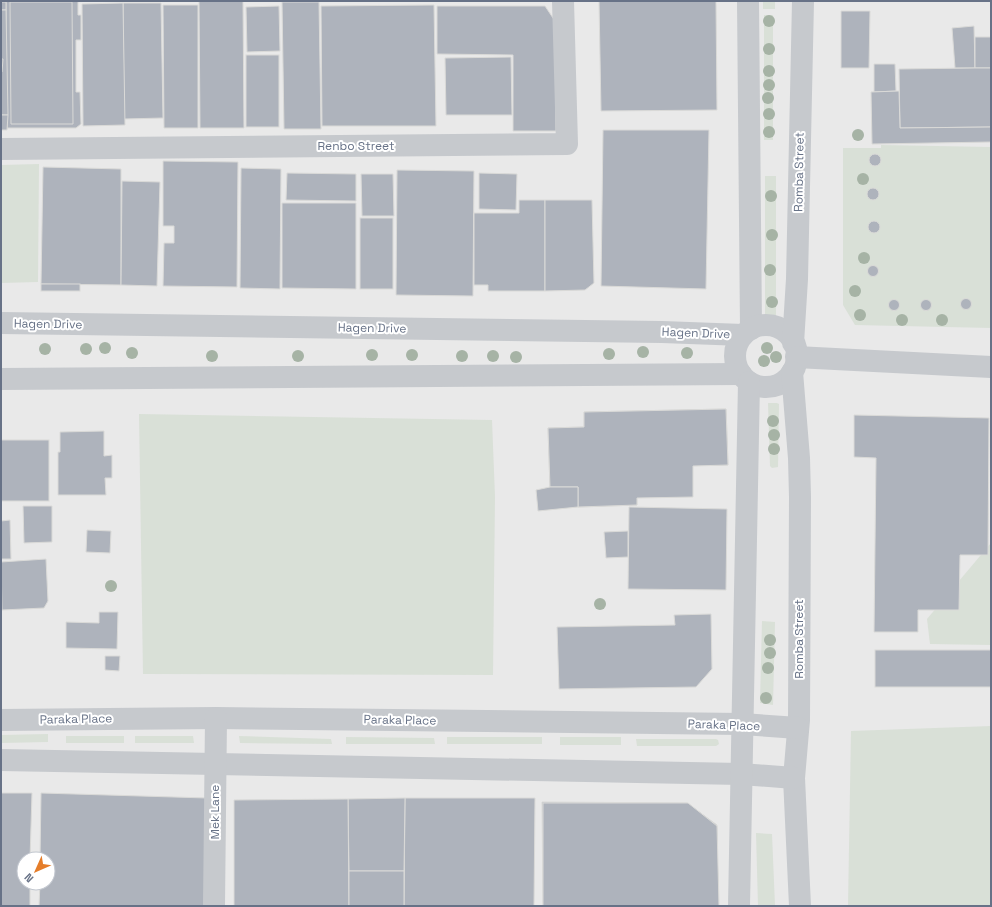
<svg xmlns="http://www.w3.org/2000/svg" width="992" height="907" font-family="'Space Grotesk',sans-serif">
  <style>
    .built { fill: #e9e9e9; fill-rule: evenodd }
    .green { fill: #d9e0d7 }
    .building { fill: #aeb3bc; stroke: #dadad8 }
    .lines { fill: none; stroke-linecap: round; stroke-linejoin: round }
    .minor { stroke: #c6c9cd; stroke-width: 22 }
    .tree { fill: #a6b3a5 }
    .labels { text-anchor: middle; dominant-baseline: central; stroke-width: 4; stroke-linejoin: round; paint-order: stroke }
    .street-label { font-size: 12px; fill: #677287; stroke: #fff }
  </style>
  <rect width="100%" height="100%" fill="#f8f9f6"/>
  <path class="built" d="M1 1H991V906H1ZM24 859H48V883H24Z"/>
  <g class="green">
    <rect x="763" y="1" width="12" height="8"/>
    <rect x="764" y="15" width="9" height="125"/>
    <polygon points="881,145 991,147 991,328 855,325 843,305 843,148 881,148"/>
    <polygon points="39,164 38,282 1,283 1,165"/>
    <rect x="765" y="176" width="11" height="142"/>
    <polygon points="768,403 777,403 779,404 778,467 772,468 770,466"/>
    <polygon points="139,414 492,420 495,497 493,675 143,674"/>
    <polygon points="991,543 991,645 930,644 927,619"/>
    <polygon points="762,621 775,622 773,705 760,703"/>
    <polygon points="991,726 991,906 848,906 851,731"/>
    <polygon points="48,734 48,742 1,743 1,735"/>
    <rect x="66" y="736" width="58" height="7"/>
    <polygon points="135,736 193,736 194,743 135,743"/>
    <polygon points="239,736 331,739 332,744 240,743"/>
    <polygon points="346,737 434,738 435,744 346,744"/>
    <rect x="447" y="737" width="95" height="7"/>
    <rect x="560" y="737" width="61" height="8"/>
    <polygon points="636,739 716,739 718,740 719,744 716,746 637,746"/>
    <polygon points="756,833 772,834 775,906 758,906"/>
  </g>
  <g class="building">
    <rect x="1" y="1" width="5" height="9"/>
    <polygon points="6,1 78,1 78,15 81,15 81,40 76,40 76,92 80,92 81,124 76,128 7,128"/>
    <polygon points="199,1 243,1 244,128 200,128"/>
    <polygon points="599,1 716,1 717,110 601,111"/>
    <rect x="1" y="2" width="5" height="8"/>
    <polygon points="10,2 72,2 73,124 11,124"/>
    <polygon points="282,2 319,2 321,129 284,129"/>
    <polygon points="123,3 161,3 163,118 124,119"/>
    <polygon points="123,3 125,125 83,126 82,4"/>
    <polygon points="163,5 198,5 198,128 164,128"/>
    <polygon points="434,5 436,126 322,126 321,6"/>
    <polygon points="279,6 280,51 247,52 246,7"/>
    <polygon points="437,6 545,6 555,21 556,131 513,131 513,55 437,54"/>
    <polygon points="1,10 6,10 8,115 1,115"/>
    <polygon points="841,11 870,11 869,68 841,68"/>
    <polygon points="974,26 975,68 955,68 952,28"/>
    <rect x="975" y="37" width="16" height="31"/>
    <rect x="246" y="55" width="33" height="72"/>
    <polygon points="511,57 512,115 446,115 445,58"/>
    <polygon points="1,59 3,59 2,72 1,72"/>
    <polygon points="874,64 895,64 896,91 874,92"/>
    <polygon points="975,68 991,68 991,127 900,128 899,69"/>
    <polygon points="899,91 900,128 991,127 991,142 872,144 871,92"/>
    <polygon points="1,115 8,115 7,130 1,130"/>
    <polygon points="603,130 709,130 706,289 601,286"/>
    <circle cx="875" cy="160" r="6"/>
    <polygon points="163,161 238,162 237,287 163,286 164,243 174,243 174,226 163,226"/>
    <polygon points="43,167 121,169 121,285 41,284"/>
    <polygon points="241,168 281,169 280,289 240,288"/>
    <polygon points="397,170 474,171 473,296 396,295"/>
    <polygon points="287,173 356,174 356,201 286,200"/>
    <polygon points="479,173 517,174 516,210 479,209"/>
    <polygon points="361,174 393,174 394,216 362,216"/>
    <polygon points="122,181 160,182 157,286 121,285"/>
    <circle cx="873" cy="194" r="6"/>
    <polygon points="519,200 545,200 545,291 488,291 488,285 474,285 474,213 519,213"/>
    <polygon points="545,200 592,200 594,283 585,290 545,291"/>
    <polygon points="282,203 356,203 356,289 282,288"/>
    <rect x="360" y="218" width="33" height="71"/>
    <circle cx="874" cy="227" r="6"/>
    <circle cx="873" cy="271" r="5.5"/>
    <rect x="41" y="284" width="39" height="7"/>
    <circle cx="966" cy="304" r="5.5"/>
    <circle cx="894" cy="305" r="5.5"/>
    <circle cx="926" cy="305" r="5.5"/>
    <polygon points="726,409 728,465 675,466 675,471 636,472 637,505 578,507 578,487 550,487 548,428 584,427 584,412"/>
    <polygon points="726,409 728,465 693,466 693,497 637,498 637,505 578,507 578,487 550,487 548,428 584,427 584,412"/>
    <polygon points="854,415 989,418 988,555 960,555 959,610 918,610 918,632 874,632 876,458 854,457"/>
    <polygon points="104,431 104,456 112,455 112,478 105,478 106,495 58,495 58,452 60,452 60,432"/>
    <rect x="1" y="440" width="48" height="61"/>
    <polygon points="550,487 578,487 578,507 538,511 536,490"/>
    <polygon points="23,506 52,506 52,542 24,543"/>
    <polygon points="629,507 727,509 726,590 628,589"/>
    <polygon points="10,520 11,559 1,559 1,521"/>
    <polygon points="87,530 111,531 110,553 86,552"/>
    <polygon points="628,531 628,557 606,558 604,532"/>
    <polygon points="46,559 48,601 44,608 2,610 1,562"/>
    <polygon points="99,612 118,612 117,649 66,648 66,622 99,623"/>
    <polygon points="711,614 712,669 696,687 559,689 557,627 675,625 674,615"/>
    <rect x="875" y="650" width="116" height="37"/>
    <polygon points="105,656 120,656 119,671 105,670"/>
    <polygon points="1,793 32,793 30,859 24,859 24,883 30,883 30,906 1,906"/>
    <polygon points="41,793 207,798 204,906 39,906 40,883 48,883 48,859 40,859"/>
    <polygon points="405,798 535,798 534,906 404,906"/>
    <polygon points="405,798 404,871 349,871 348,799"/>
    <polygon points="348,799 349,906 234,906 234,800"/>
    <polygon points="542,802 687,803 717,825 718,906 543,906"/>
    <polygon points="543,803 688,803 717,826 719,906 543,906"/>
    <rect x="349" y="871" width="55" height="35"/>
  </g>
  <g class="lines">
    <g class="minor">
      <polyline points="748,1 751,329"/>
      <polyline points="1,149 567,144 563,1"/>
      <polyline points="1,323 662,332 743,335"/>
      <circle cx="766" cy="356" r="31"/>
      <polyline points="793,343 797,279 803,1"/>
      <polyline points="796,357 991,367"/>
      <polyline points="792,372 799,458 800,497 799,720 794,778 800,906"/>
      <polyline points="1,379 741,374"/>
      <polyline points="1,720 216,718 742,724 798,728"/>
      <polyline points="1,760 741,774 794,778"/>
      <polyline points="214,906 216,718"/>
      <polyline points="739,906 749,382"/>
    </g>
  </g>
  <g class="tree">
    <circle cx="769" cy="21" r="6"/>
    <circle cx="769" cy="49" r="6"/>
    <circle cx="769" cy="71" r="6"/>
    <circle cx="769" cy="85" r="6"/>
    <circle cx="768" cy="98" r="6"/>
    <circle cx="769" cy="114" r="6"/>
    <circle cx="769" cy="132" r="6"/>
    <circle cx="858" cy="135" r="6"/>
    <circle cx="863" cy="179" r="6"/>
    <circle cx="771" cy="196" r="6"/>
    <circle cx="772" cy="235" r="6"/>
    <circle cx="864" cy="258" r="6"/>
    <circle cx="770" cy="270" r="6"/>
    <circle cx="855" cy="291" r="6"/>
    <circle cx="772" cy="302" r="6"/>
    <circle cx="860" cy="315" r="6"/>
    <circle cx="902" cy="320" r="6"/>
    <circle cx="942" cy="320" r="6"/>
    <circle cx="105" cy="348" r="6"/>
    <circle cx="767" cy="348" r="6"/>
    <circle cx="45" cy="349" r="6"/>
    <circle cx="86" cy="349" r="6"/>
    <circle cx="643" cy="352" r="6"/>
    <circle cx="132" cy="353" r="6"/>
    <circle cx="687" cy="353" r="6"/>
    <circle cx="609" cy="354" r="6"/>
    <circle cx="372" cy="355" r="6"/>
    <circle cx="412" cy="355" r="6"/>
    <circle cx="212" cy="356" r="6"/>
    <circle cx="298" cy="356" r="6"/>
    <circle cx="462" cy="356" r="6"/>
    <circle cx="493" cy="356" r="6"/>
    <circle cx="516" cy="357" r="6"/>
    <circle cx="776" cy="357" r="6"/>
    <circle cx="764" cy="361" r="6"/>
    <circle cx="773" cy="421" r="6"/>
    <circle cx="774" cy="435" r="6"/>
    <circle cx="774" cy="449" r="6"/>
    <circle cx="111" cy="586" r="6"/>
    <circle cx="600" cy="604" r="6"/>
    <circle cx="770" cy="640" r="6"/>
    <circle cx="770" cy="653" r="6"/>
    <circle cx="768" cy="668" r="6"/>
    <circle cx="766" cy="698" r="6"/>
  </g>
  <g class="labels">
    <g class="street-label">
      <text x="356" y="146">Renbo Street</text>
      <text transform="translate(799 172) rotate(-89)">Romba Street</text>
      <text transform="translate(48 324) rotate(1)">Hagen Drive</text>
      <text transform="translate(372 328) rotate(1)">Hagen Drive</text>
      <text transform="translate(696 333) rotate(2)">Hagen Drive</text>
      <text transform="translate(799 639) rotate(-90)">Romba Street</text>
      <text transform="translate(76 719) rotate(-1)">Paraka Place</text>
      <text transform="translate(400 720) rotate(1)">Paraka Place</text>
      <text transform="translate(724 725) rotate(2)">Paraka Place</text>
      <text transform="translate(215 812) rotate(-90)">Mek Lane</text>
    </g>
  </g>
  <rect width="992" height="907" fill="none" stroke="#677287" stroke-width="4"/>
  <g transform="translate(36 871) rotate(225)"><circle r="19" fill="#ffffff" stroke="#c2c7cf"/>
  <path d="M0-3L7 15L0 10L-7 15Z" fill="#e57d2a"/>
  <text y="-6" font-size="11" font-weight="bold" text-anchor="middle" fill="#677287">N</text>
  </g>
</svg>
